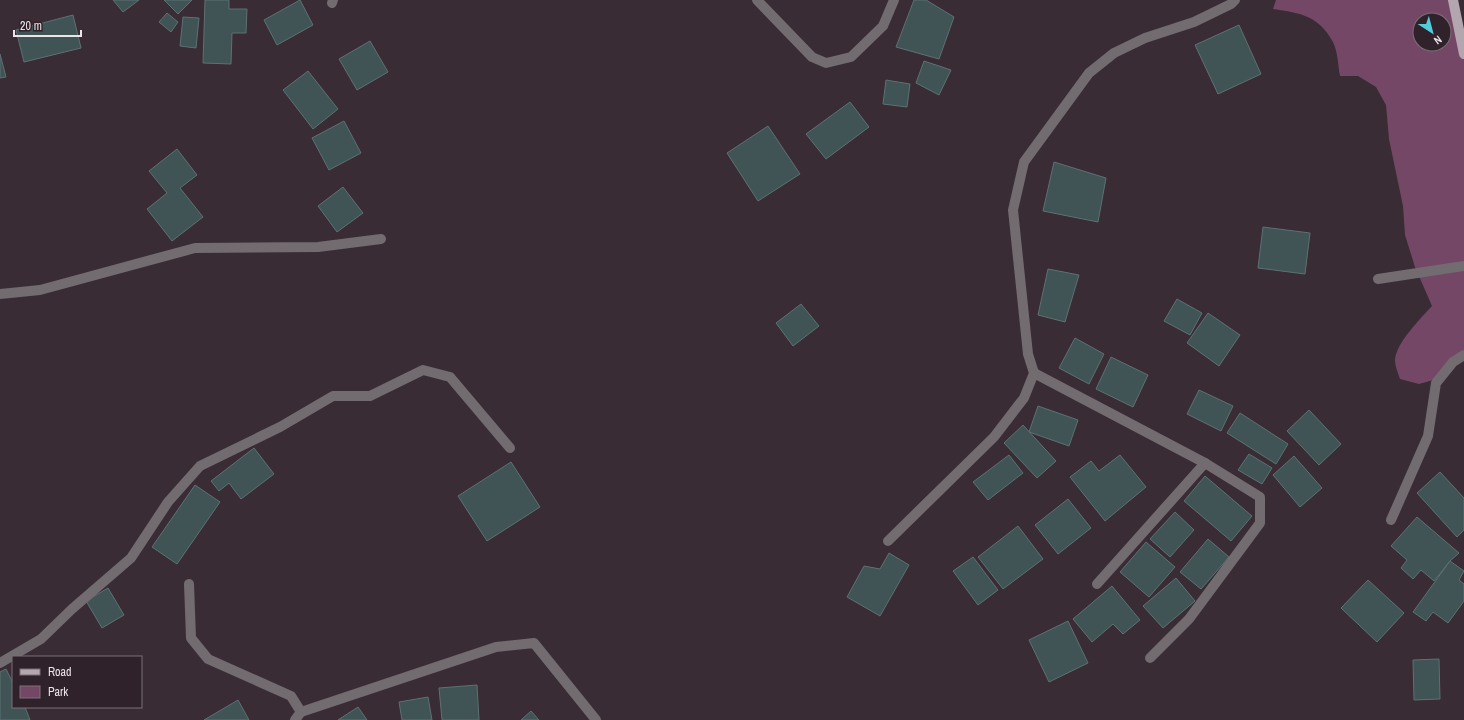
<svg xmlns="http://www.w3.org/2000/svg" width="1464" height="720" font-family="'Archivo Narrow',sans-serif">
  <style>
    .green { fill: #754766; fill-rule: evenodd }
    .building { fill: #405456; stroke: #5d7174 }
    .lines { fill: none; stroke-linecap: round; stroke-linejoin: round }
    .lane { stroke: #726b70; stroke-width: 10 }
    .street { stroke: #726b70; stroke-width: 10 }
    .primary { stroke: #b4a6af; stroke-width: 10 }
  </style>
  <rect width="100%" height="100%" fill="#392c34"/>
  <path class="green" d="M1276 0H1453L1464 54V352L1437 379 1419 384 1400 379C1398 373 1395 366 1395 360 1396 343 1421 318 1432 306L1415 267 1405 235 1403 206 1389 139 1386 105 1376 87 1358 76H1340C1338 66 1338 52 1333 42 1319 16 1301 13 1273 9ZM1420 20H1444V44H1420Z"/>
  <g class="building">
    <polygon points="113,0 139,0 123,12"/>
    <polygon points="164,0 192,0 178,14"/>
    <polygon points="205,0 229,0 229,9 247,9 246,33 232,33 231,64 203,63"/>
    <polygon points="300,0 313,25 277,45 264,20"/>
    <polygon points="914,0 926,0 954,17 939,59 896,47"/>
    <polygon points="167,13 178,22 171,32 159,22"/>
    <polygon points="73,15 81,48 24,62 16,30"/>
    <polygon points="183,17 199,18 196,48 180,46"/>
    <polygon points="1239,25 1261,74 1218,94 1195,45"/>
    <polygon points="370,41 388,72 357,90 339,59"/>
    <polygon points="0,54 6,77 0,78"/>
    <polygon points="924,61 951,70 939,95 916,83"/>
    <polygon points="308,71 338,109 313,129 283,90"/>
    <polygon points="886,80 910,84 907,107 883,104"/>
    <polygon points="850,102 869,127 826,159 806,134"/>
    <polygon points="344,121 361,153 329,170 312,138"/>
    <polygon points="768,126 800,174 758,201 727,153"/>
    <polygon points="177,149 197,175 180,188 203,217 172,241 147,209 167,193 149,171"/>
    <polygon points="1054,162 1106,178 1098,222 1043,211"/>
    <polygon points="343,187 363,213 337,232 318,206"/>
    <polygon points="1263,227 1310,233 1305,274 1258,268"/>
    <polygon points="1048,269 1079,275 1065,322 1038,315"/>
    <polygon points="1177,299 1202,313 1190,335 1164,321"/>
    <polygon points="801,304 819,326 793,346 776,323"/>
    <polygon points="1208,313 1240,335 1219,366 1187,343"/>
    <polygon points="1075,338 1104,354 1089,384 1059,368"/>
    <polygon points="1111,357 1148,375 1133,407 1096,389"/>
    <polygon points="1199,390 1233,406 1221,431 1187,414"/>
    <polygon points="1038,406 1078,420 1069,446 1029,432"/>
    <polygon points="1309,410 1341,444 1319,465 1287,431"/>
    <polygon points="1240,413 1288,444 1276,464 1227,433"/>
    <polygon points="1023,425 1056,461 1037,478 1004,443"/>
    <polygon points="254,448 274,474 241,499 229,483 219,491 211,481"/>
    <polygon points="1249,454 1272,468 1262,484 1238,470"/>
    <polygon points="1009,455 1023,473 988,500 973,482"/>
    <polygon points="1120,455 1146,487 1105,521 1070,477 1091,461 1099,471"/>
    <polygon points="1294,456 1322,488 1300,507 1273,475"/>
    <polygon points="511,462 540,507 487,541 458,496"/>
    <polygon points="1440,472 1464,498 1464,530 1457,537 1417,493"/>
    <polygon points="1205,476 1252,516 1231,541 1184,501"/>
    <polygon points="195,485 220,502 177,564 152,547"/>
    <polygon points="1068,499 1091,528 1058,554 1035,525"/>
    <polygon points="1175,512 1194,530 1170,557 1150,539"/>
    <polygon points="1417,517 1459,553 1450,561 1434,581 1421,570 1413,579 1401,568 1407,560 1391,546"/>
    <polygon points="1018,526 1043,559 1003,589 978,557"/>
    <polygon points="1208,539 1229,557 1201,589 1180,572"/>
    <polygon points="1146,542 1175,567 1149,597 1120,572"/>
    <polygon points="889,553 909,565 880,616 847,597 864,566 880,569"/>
    <polygon points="973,557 998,590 978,605 953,571"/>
    <polygon points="1450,561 1464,571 1459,580 1464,584 1464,601 1448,623 1433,612 1426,621 1413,612"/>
    <polygon points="1176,578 1195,601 1163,628 1143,606"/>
    <polygon points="1368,580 1404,613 1377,642 1341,608"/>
    <polygon points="1112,586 1140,620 1123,634 1113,624 1092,642 1073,619"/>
    <polygon points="108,588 124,615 102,628 86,601"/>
    <polygon points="1068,621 1088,663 1049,682 1029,640"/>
    <polygon points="1439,659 1440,699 1414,700 1413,660"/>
    <polygon points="6,669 13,683 13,707 25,707 30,720 0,720 0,672"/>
    <polygon points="477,685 479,720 442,720 439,688"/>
    <polygon points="428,697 432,720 402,720 399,702"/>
    <polygon points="238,700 249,720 204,720"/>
    <polygon points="358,707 367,720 338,720"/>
    <polygon points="531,711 539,720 521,720"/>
  </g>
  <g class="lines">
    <polyline class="lane" points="1378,279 1464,266"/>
    <g class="street">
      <polyline points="757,0 812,57 826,63 851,57 883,26 894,0"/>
      <polyline points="332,3 333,0"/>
      <polyline points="0,294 40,290 195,248 318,247 381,239"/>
      <polyline points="1034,373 1205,463 1260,497 1260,523 1189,619 1150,658"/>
      <polyline points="1391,520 1428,436 1436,383 1453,362 1464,355"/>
      <polyline points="888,541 994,437 1024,398 1034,373 1028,354 1013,210 1024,162 1089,73 1114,53 1145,38 1194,22 1231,4 1235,0"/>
      <polyline points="189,584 191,638 208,659 291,696 301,712"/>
      <polyline points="1097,584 1205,463"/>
      <polyline points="0,663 41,639 72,609 131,558 168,502 200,466 280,427 333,396 370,396 423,370 450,377 510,448"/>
      <polyline points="295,720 301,712 496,647 534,643 596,720"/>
    </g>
    <polyline class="primary" points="1453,0 1464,54"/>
  </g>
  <rect x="12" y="656" width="130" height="52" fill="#2f222a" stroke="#7b7076"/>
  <rect x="20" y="669" width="20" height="6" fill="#b4a6af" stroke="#7b7076"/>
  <text x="48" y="676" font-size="12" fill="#ede4e9">Road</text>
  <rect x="20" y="686" width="20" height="12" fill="#754766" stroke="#7b7076"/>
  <text x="48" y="696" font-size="12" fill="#ede4e9">Park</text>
  <g transform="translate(1432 32) rotate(144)"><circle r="19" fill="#2f222a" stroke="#7b7076"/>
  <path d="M0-3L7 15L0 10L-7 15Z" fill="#53cbda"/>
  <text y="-6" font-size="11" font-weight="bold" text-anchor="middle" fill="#ede4e9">N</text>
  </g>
  <path d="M14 30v6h67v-6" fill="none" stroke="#ede4e9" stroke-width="2"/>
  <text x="20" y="30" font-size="12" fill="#ede4e9" stroke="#2f222a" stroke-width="3" paint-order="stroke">20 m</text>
</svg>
